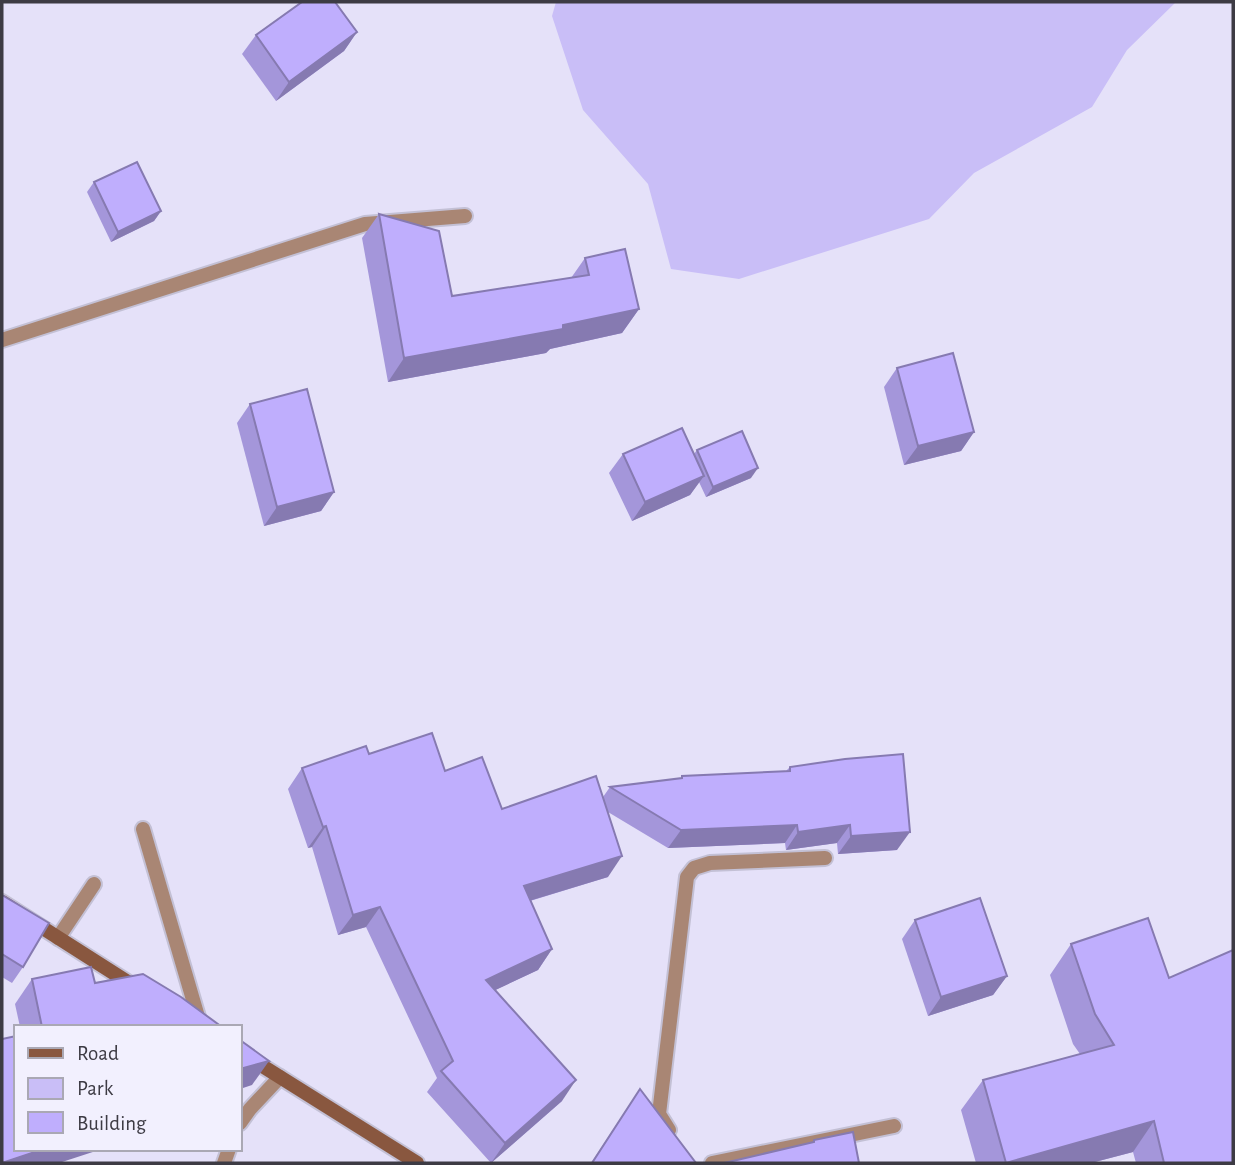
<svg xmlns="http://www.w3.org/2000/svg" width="1235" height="1165" font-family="'Alegreya Sans',sans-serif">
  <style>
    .green { fill: #c9bef7 }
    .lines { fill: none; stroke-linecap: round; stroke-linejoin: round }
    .lane-casing { stroke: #c3c0d5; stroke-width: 18 }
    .street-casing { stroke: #c3c0d5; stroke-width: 18 }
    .secondary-casing { stroke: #c3c0d5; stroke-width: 18 }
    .lane { stroke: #a98674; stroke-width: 14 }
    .street { stroke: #a98674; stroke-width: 14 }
    .secondary { stroke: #89573f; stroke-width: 14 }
    .wall { fill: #a496da }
    .shaded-wall { fill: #867ab1 }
    .building { fill: #bfaefd; stroke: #867ab1; stroke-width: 2 }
  </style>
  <rect width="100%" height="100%" fill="#e5e1f9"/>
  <polygon class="green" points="556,2 1176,2 1127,50 1092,107 974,173 929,219 739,279 671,269 648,184 583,110 552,16"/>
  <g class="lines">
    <defs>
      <g id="lane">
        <polyline points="143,829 201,1027"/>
        <polyline points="58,938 94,884"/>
        <polyline points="240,1123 250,1109 280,1077"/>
        <polyline points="224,1163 229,1149"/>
      </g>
      <g id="street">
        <polyline points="2,340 365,224 465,216"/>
        <polyline points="669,1130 659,1114 687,877 694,868 710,863 825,858"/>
        <polyline points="712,1163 894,1126"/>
      </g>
      <g id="secondary">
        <polyline points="2,902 137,988"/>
        <polyline points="240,1052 417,1163"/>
      </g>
    </defs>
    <use href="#lane" class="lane-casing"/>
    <use href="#street" class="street-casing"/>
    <use href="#secondary" class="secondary-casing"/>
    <use href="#lane" class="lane"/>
    <use href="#street" class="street"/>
    <use href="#secondary" class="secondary"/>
  </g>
  <g class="wall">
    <polygon points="357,32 344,51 276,101 242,54 256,35"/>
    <polygon points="94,182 161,211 154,221 111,242 87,192"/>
    <polygon points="379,214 452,296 571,278 585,258 639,309 622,333 550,349 546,353 388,382 362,238"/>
    <polygon points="897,368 974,432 961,451 904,465 884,387"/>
    <polygon points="250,404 334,492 321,511 264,526 237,423"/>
    <polygon points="697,450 751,478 706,497 699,482 690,495 632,521 609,473 623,454 694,454"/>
    <polygon points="369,754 445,771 502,809 603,797 610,787 680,779 682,776 786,771 790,767 897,850 838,854 837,843 786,850 785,843 668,848 608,812 608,877 530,901 552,949 538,970 495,990 562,1101 491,1163 427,1092 437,1078 366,927 338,935 312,847 308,848 288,789 302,768"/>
    <polygon points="2,895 23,967 12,983 2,977"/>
    <polygon points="915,920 1007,976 993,995 928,1016 902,939"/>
    <polygon points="1071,944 1233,1163 1136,1163 1133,1152 1091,1163 976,1163 961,1110 983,1080 1080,1054 1073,1044 1050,975"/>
    <polygon points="32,979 95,983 222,1027 20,1027 15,1004"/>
    <polygon points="640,1089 696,1163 591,1163"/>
  </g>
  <g class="shaded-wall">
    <polygon points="357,32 344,51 276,101 289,82"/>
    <polygon points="161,211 154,221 111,242 118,232"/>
    <polygon points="639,309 622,333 550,349 546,353 388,382 404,358"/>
    <polygon points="974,432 961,451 904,465 918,446"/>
    <polygon points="758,468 751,478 706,497 713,487"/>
    <polygon points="704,476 690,495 632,521 645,502"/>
    <polygon points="334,492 321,511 264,526 277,507"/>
    <polygon points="797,825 785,843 668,848 681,830"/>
    <polygon points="850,825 837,843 786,850 798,832"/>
    <polygon points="326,826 312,847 308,848 323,827"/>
    <polygon points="910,832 897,850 838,854 851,836"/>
    <polygon points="622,856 608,877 509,907 524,886"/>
    <polygon points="380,907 366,927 338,935 353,915"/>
    <polygon points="552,949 538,970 472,1001 486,980"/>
    <polygon points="1007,976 993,995 928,1016 941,997"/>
    <polygon points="269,1061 252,1085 240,1089 240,1069"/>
    <polygon points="576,1080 562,1101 491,1163 505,1143"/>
    <polygon points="1154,1121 1133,1152 1091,1163 1005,1163"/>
    <polygon points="44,1149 102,1149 59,1163 2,1163"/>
  </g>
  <g class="building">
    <polygon points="302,2 335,2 357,32 289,82 256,35"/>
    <polygon points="137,162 161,211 118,232 94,182"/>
    <polygon points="379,214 439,231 452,296 589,275 585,258 625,249 639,309 563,325 563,329 404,358"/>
    <polygon points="953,353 974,432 918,446 897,368"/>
    <polygon points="307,389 334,492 277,507 250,404"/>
    <polygon points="682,428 704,476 645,502 623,454"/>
    <polygon points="742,431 758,468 713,487 697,450"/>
    <polygon points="432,733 445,771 482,757 502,809 596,776 622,856 524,886 552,949 486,980 576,1080 505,1143 441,1071 453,1061 380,907 353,915 326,826 323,827 302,768 366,746 369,754"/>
    <polygon points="903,754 910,832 851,836 850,825 798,832 797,825 681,830 610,787 682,778 682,776 790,771 790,767 845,759"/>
    <polygon points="2,895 49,923 23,967 2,954"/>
    <polygon points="980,898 1007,976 941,997 915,920"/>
    <polygon points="1148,918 1169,978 1233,950 1233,1163 1164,1163 1154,1121 1006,1163 983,1080 1114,1045 1095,1014 1071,944"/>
    <polygon points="91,967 95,983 143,974 181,997 222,1027 42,1027 32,979"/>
    <polygon points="16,1036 16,1149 44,1149 2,1163 2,1039"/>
    <polygon points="240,1040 269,1061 240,1069"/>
    <polygon points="640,1089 696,1163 592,1163"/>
    <polygon points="853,1132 859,1163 724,1163 814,1142 814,1140"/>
  </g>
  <rect width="1235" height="1165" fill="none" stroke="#3d3b44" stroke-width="7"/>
  <rect x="14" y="1025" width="228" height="126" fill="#f2f0fe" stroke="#aaa8b4" stroke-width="2"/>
  <rect x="28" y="1048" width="35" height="10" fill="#89573f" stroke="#aaa8b4" stroke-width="2"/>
  <text x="77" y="1060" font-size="21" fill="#3d3b44">Road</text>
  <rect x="28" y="1078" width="35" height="21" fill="#c9bef7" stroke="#aaa8b4" stroke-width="2"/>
  <text x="77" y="1095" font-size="21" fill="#3d3b44">Park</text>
  <rect x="28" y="1112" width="35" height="21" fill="#bfaefd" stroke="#aaa8b4" stroke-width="2"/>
  <text x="77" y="1130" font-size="21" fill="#3d3b44">Building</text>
</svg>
